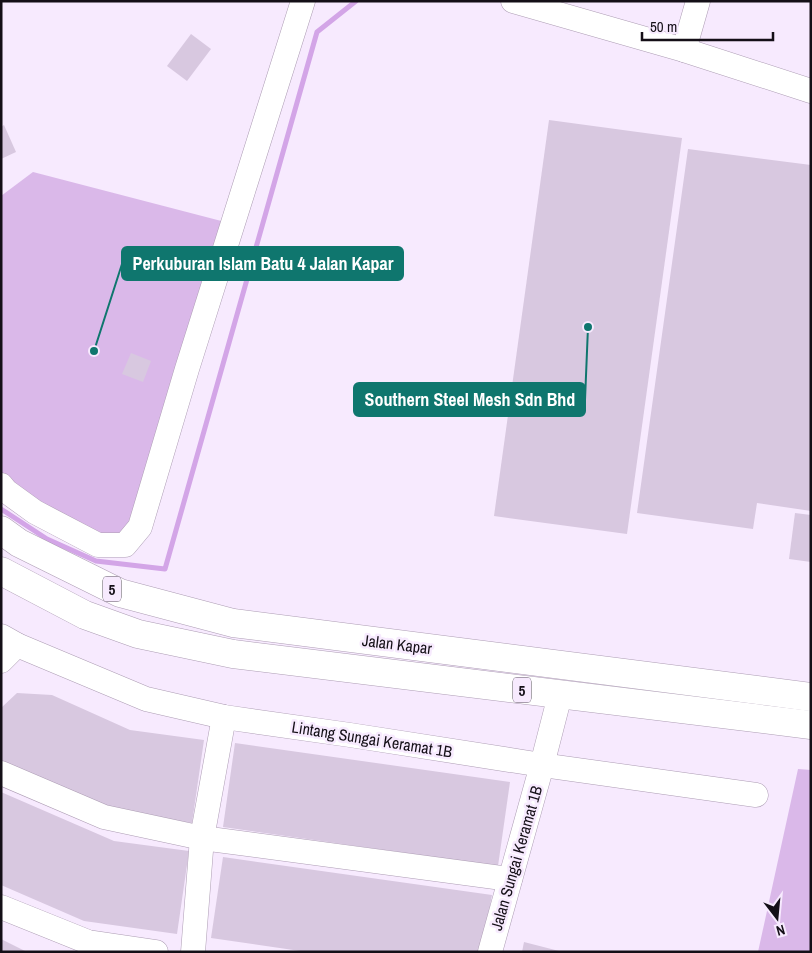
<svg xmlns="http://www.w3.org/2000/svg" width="812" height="953" font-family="'Archivo Narrow',sans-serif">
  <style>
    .green { fill: #dab8e9 }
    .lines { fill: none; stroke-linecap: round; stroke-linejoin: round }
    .stream { stroke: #d3a5e7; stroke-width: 5 }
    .building { fill: #d8c8e0 }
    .minor-casing { stroke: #ad9db4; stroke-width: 25 }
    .highway-casing { stroke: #ad9db4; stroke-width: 29 }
    .minor { stroke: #fff; stroke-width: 24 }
    .highway { stroke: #fff; stroke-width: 28 }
    .labels { text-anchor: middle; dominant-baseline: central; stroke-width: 5; stroke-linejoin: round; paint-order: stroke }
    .shield { fill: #f7eafe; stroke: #58515c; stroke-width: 1 }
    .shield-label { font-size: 15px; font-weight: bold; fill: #140f17 }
    .street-label { font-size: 16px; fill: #140f17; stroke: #f7eafe }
    .leader { fill: none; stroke: #0f766e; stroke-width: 2 }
    .callout-dot { fill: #0f766e; stroke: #f7eafe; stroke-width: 2 }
    .callout { fill: #0f766e; stroke: #0f766e; stroke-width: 2 }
    .callout-label { font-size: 18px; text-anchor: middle; font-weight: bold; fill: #fff }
  </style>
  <rect width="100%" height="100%" fill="#f7eafe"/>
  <g class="green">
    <polygon points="33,172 229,223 129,531 117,542 92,537 1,478 1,196"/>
    <polygon points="798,769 811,770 811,952 758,952"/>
  </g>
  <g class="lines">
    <polyline class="stream" points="1,509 47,539 96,561 165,569 317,32 356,1"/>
  </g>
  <g class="building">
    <polygon points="191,34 211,49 187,81 167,66"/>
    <polygon points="549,120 682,138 627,534 494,516"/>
    <polygon points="4,125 16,152 1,159 1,127"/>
    <polygon points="688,149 811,165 811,511 757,503 753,529 637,513"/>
    <polygon points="131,353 151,361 143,382 122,374"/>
    <polygon points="795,513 811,515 811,562 789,559"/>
    <polygon points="17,693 52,695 130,730 204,740 192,823 115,812 1,762 1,708"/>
    <polygon points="235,743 510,782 498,866 223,827"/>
    <polygon points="1,792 114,841 189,851 177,934 84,921 1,885"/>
    <polygon points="223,857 492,895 482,952 307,952 211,938"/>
    <polygon points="1,939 27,952 1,952"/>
    <polygon points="524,942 559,951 559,952 522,952"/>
  </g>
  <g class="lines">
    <defs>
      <g id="minor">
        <polyline points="513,1 684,50 811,91"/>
        <polyline points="684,50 698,1"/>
        <polyline points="1,485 6,491 35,512 98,545 125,545 140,527 187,369 303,1"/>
        <polyline points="1,636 17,645 146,699 224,717 350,735 542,765 756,795"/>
        <polyline points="1,661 17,645"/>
        <polyline points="1,773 104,817 202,838 510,879"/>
        <polyline points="1,907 88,942 156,952"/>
        <polyline points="193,952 202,838 224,717"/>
        <polyline points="490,952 542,765 560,695"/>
      </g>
      <g id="highway">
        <polyline points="1,530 19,543 120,593 233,623 811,697"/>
        <polyline points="1,571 85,615 138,634 233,654 811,725"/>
      </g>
    </defs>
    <use href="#minor" class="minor-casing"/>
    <use href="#highway" class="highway-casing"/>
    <use href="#minor" class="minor"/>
    <use href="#highway" class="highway"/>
  </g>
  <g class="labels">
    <g class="shield">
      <rect x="103" y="576.5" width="18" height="25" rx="4"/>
      <rect x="513" y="677.5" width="18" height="25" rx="4"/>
    </g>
    <g class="shield-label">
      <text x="112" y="589">5</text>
      <text x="522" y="690">5</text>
    </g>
    <g class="street-label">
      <text transform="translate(397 644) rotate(7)">Jalan Kapar</text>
      <text transform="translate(372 739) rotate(9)">Lintang Sungai Keramat 1B</text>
      <text transform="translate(516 858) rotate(-74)">Jalan Sungai Keramat 1B</text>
    </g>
  </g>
  <path class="leader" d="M94 351L122 264M588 327L585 400"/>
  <g class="callout-dot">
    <circle cx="94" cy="351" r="5"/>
    <circle cx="588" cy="327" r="5"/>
  </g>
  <g class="callout">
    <rect x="122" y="247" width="281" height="33" rx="5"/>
    <rect x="354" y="383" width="231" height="33" rx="5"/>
  </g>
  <g class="callout-label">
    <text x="263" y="270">Perkuburan Islam Batu 4 Jalan Kapar</text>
    <text x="470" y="406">Southern Steel Mesh Sdn Bhd</text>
  </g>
  <rect width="812" height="953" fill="none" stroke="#140f17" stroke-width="5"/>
  <g transform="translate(777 918) rotate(164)" stroke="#f7eafe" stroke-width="4" paint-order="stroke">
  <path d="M0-4L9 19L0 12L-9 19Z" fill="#140f17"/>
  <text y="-8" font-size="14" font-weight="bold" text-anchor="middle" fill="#140f17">N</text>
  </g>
  <path d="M642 32v8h131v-8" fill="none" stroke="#140f17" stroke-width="2.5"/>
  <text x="650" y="32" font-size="15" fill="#140f17" stroke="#f7eafe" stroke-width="4" paint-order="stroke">50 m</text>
</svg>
